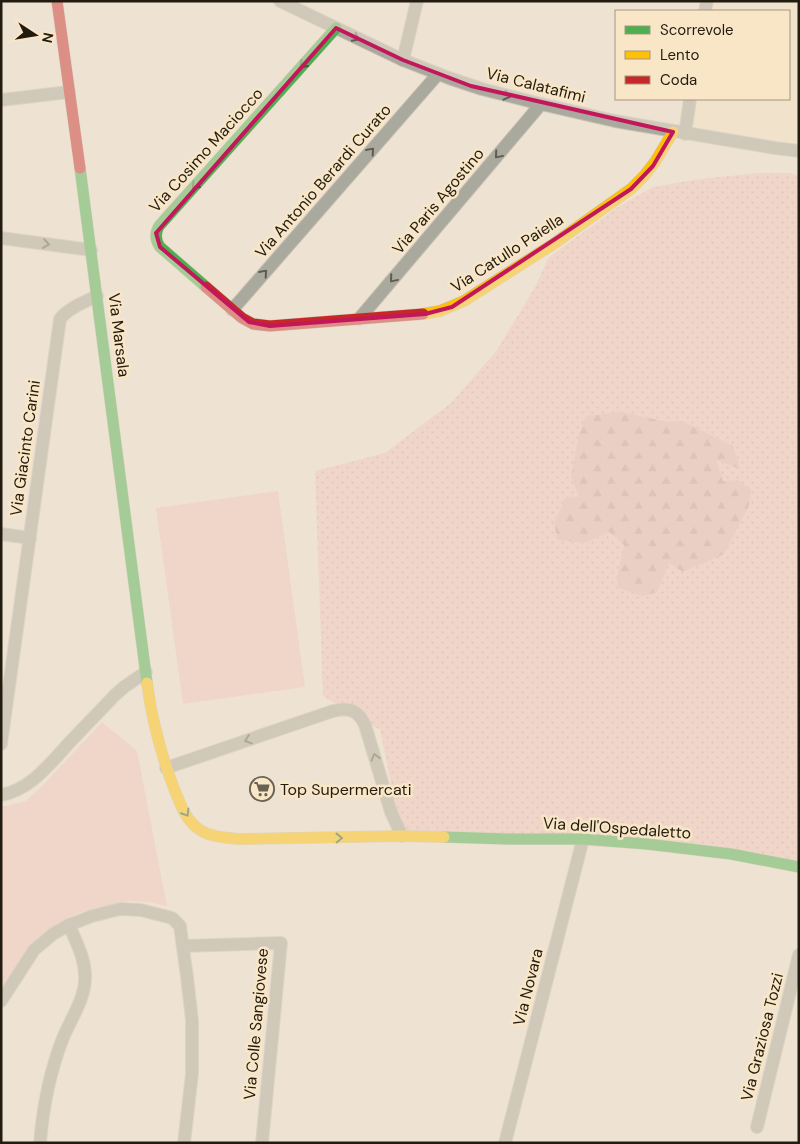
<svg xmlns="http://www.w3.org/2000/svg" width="800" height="1144" font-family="'DM Sans',sans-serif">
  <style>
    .built { fill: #f1dfc3 }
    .grass { fill: url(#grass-dots) }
    .forest { fill: url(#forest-firs) }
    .pitch { fill: #f1c4bf }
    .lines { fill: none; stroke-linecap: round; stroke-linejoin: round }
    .street-casing { stroke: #cbc2b5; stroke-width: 14 }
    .fast-casing { stroke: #cbc2b5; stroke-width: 12 }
    .slow-casing { stroke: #cbc2b5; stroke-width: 12 }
    .jam-casing { stroke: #cbc2b5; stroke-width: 12 }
    .street { stroke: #aaa99e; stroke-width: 12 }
    .fast { stroke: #4caf50; stroke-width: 11 }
    .slow { stroke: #ffc107; stroke-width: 11 }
    .jam { stroke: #c62828; stroke-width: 11 }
    .oneway { stroke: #5f5b50 }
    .oneway2 { stroke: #355e2d }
    .marked { fill: none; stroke: #c2185b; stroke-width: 4; stroke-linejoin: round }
    .labels { text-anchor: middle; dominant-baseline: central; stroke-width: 5; stroke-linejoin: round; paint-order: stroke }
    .street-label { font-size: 16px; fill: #221c10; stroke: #f9e6c7 }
    .poi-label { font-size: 16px; fill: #221c10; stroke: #f9e6c7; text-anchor: start }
  </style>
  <defs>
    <pattern id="grass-dots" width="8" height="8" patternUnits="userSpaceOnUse" patternTransform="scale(1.25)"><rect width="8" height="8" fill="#f1c4bf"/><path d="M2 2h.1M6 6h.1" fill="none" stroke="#cea8a3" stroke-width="1.8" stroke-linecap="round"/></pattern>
    <pattern id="forest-firs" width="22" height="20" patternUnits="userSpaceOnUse" patternTransform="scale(1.25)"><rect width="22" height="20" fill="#e5b9b4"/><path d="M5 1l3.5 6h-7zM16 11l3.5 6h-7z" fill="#c49e9a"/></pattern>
  </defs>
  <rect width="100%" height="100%" fill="#eee3d2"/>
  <polygon class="built" points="713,1 799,1 799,146 692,126 697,99 789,99 789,11 711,11"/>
  <polygon class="grass" points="759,173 791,173 795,175 799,174 799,867 731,854 402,836 380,730 323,696 315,471 385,453 452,402 497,350 534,289 549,257 618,207 653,187 700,179"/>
  <polygon class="forest" points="622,412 667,422 682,421 733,446 740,469 716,460 723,481 738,480 751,490 749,505 724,554 683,572 669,563 657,592 642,596 617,587 618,573 624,545 609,532 585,543 558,540 554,524 566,497 580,498 571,477 579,435 586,416"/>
  <g class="pitch">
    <polygon points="278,491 305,687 183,704 156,508"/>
    <polygon points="102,722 137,751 167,906 148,902 129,901 99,907 78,913 45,931 25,951 1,991 1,806 6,806 26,801 42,786"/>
  </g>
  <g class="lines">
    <defs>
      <g id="street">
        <polyline points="280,1 403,60 449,78 482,89 541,104 615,121 775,148 799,151"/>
        <polyline points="705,11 707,1"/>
        <polyline points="403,60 417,1"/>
        <polyline points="1,100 69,92"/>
        <polyline points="685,134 690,99"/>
        <polyline points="1,238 91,250"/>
        <polyline points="232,310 438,74"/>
        <polyline points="359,319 541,104"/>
        <polyline points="1,534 30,538"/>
        <path d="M1 744 60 319C68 308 85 302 97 296"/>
        <path d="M166 768 333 711C349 707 358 710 365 725L391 812 402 836"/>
        <path d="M1 795C31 790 51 762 71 741 85 726 100 711 114 696L124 687 146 672"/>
        <polyline points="183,946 281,943 262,1143"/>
        <polyline points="1,1001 34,950 53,934 69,925 92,916 120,909 141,910 172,918 180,926 187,977 192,1020 192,1074 184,1143"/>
        <polyline points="757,1127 799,955"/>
        <path d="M40 1143C43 1107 50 1071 63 1038 71 1019 84 1000 85 980 86 960 77 944 69 925"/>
        <polyline points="505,1143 583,839"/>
      </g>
      <g id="fast">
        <polyline points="80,168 147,683"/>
        <path d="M206 287 160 247C155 240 155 233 159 226L336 28"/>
        <polyline points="444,837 508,839 583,839 647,844 731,854 799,867"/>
      </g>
      <g id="slow">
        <polyline points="423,314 440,311 464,301 555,243 631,189 644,176 655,162 673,132"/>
        <path d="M147 683C152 721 161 755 175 791 180 803 185 818 196 827 207 837 226 838 240 839L402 836 444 837"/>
      </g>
      <g id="jam">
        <polyline points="57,1 80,168"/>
        <polyline points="206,287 242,318 253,324 270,326 423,314"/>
      </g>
    </defs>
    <use href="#street" class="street-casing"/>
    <use href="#fast" class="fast-casing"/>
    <use href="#slow" class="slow-casing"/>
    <use href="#jam" class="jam-casing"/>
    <use href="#street" class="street"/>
    <use href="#fast" class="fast"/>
    <use href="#slow" class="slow"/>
    <use href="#jam" class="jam"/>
  </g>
  <defs><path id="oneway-chevron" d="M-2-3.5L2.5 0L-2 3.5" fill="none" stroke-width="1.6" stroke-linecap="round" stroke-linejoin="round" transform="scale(1.25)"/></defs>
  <g class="oneway">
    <use href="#oneway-chevron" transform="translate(356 38) rotate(26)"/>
    <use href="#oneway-chevron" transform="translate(507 96) rotate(14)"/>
    <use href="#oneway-chevron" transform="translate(371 151) rotate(-49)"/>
    <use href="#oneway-chevron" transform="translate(498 155) rotate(130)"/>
    <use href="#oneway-chevron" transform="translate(46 244) rotate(8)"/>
    <use href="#oneway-chevron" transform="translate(264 273) rotate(-49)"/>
    <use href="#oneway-chevron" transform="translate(393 279) rotate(130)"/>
    <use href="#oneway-chevron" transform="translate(248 740) rotate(161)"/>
    <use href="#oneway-chevron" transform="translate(375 757) rotate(-107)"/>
  </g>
  <g class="oneway2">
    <use href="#oneway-chevron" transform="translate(303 65) rotate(132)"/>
    <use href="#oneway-chevron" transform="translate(195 186) rotate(132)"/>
    <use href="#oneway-chevron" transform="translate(186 813) rotate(58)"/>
    <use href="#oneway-chevron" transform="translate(339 838) rotate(-1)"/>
  </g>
  <path d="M0 0H800V1144H0ZM336 28 403 60 471 86 673 132 653 166 631 189 452 307 425 314 270 326 249 322 160 247 156 233Z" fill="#eee3d2" fill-opacity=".55" fill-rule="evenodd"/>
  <path class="marked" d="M336 28 403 60 471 86 673 132 653 166 631 189 452 307 425 314 270 326 249 322 160 247 156 233Z"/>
  <defs>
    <symbol id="supermarket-ring" viewBox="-11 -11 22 22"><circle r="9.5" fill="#f9e6c7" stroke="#696254" stroke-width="1.5"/><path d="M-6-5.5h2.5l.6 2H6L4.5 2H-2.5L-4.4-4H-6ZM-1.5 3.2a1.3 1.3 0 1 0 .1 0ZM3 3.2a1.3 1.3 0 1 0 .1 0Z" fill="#696254"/></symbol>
  </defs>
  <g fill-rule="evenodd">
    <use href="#supermarket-ring" x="248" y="775" width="28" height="28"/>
  </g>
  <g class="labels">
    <g class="street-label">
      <text transform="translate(536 85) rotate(14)">Via Calatafimi</text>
      <text transform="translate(206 150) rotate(-48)">Via Cosimo Maciocco</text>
      <text transform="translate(323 181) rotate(-49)">Via Antonio Berardi Curato</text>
      <text transform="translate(438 201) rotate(-50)">Via Paris Agostino</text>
      <text transform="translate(507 253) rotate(-33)">Via Catullo Paiella</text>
      <text transform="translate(119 335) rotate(83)">Via Marsala</text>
      <text transform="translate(25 448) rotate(-82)">Via Giacinto Carini</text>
      <text transform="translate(617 828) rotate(4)">Via dell'Ospedaletto</text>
      <text transform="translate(528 987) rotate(-76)">Via Novara</text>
      <text transform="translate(256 1024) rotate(-85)">Via Colle Sangiovese</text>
      <text transform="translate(762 1037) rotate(-76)">Via Graziosa Tozzi</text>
    </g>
    <g class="poi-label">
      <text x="280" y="789">Top Supermercati</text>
    </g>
  </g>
  <rect width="800" height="1144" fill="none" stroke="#221c10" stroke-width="5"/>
  <rect x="615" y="10" width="175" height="90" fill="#f9e6c7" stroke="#a3957e"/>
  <rect x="625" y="26" width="25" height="8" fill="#4caf50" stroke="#a3957e"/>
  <text x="660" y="35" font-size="15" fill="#221c10">Scorrevole</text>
  <rect x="625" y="51" width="25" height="8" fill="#ffc107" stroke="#a3957e"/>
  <text x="660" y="60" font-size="15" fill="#221c10">Lento</text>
  <rect x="625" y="76" width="25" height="8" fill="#c62828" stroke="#a3957e"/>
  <text x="660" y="85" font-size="15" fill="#221c10">Coda</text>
  <g transform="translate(35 35) rotate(102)" stroke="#f9e6c7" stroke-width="4" paint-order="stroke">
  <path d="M0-4L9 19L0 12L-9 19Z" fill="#221c10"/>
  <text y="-8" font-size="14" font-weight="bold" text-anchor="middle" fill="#221c10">N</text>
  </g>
</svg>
